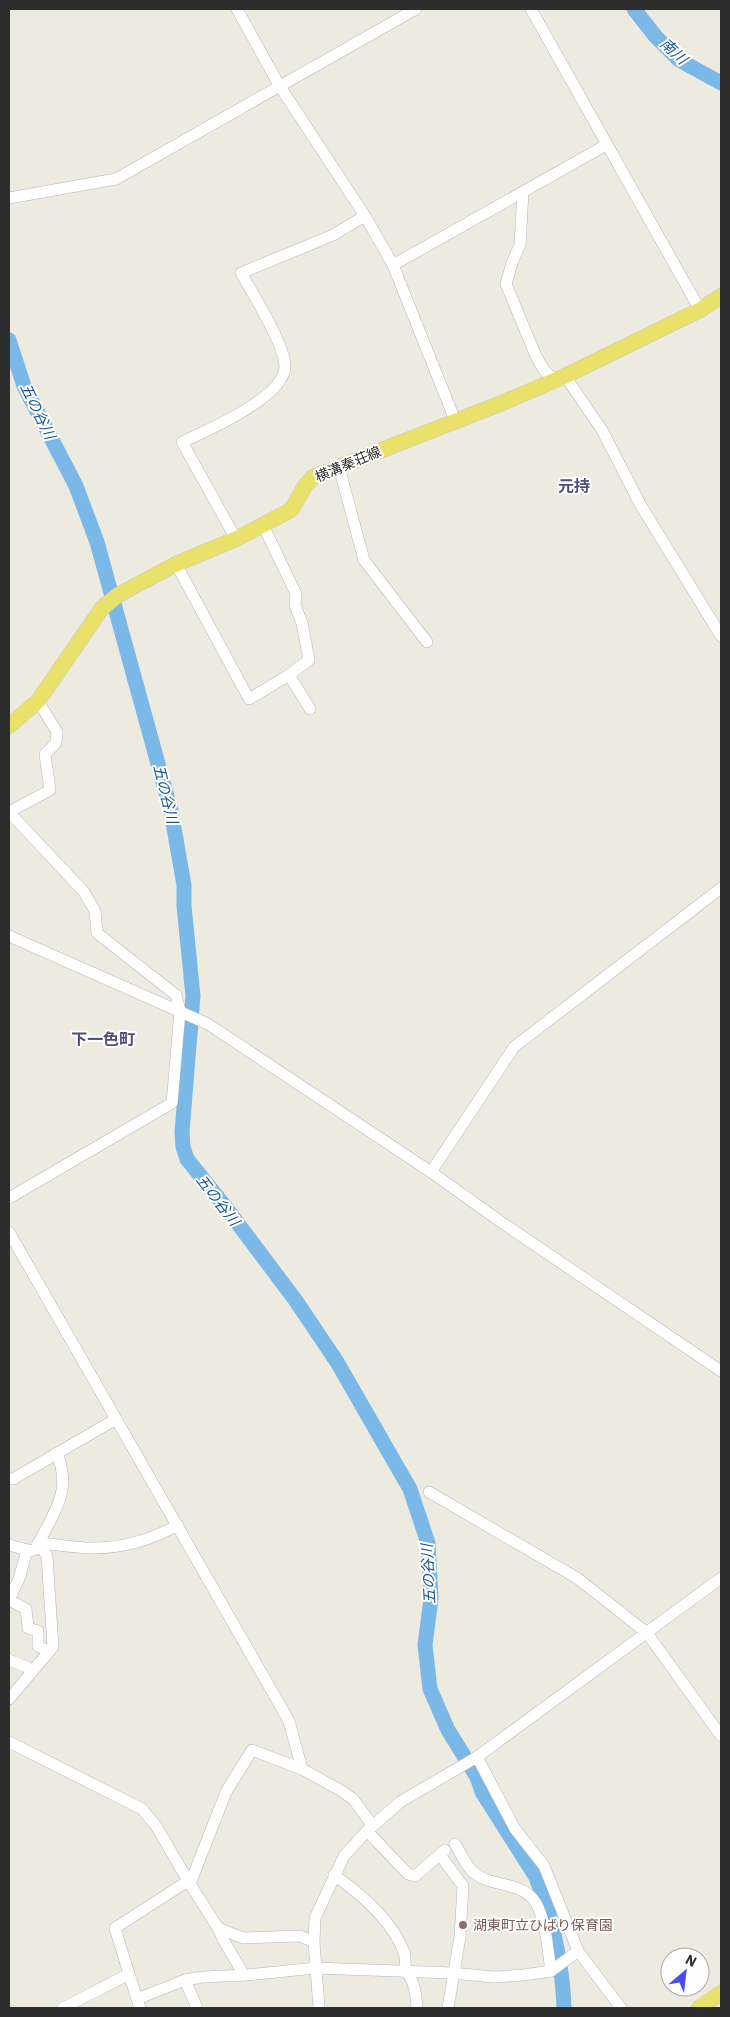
<svg xmlns="http://www.w3.org/2000/svg" width="730" height="2017" font-family="'IBM Plex Sans','Noto Sans JP',sans-serif">
  <style>
    .lines { fill: none; stroke-linecap: round; stroke-linejoin: round }
    .river { stroke: #7ab8e8; stroke-width: 15 }
    .minor-casing { stroke: #b4b4bf; stroke-width: 12 }
    .major-casing { stroke: #c8c8c8; stroke-width: 16 }
    .minor { stroke: #fff; stroke-width: 11 }
    .major { stroke: #e9e26a; stroke-width: 15 }
    .education-dot { fill: #8d6e63; stroke: #fff; stroke-width: 2 }
    .labels { text-anchor: middle; dominant-baseline: central; stroke-width: 4; stroke-linejoin: round; paint-order: stroke }
    .street-label { font-size: 14px; fill: #2d2d2d; stroke: #fff }
    .education-label { font-size: 14px; fill: #785e54; stroke: #fff; text-anchor: start }
    .water-label { font-size: 15px; font-style: italic; fill: #165498; stroke: #fff }
    .quarter-label { font-size: 16px; font-weight: bold; fill: #4f4f7b; stroke: #fff }
  </style>
  <rect width="100%" height="100%" fill="#edeae0"/>
  <g class="lines">
    <g class="river">
      <polyline points="634,9 656,37 679,60 721,83"/>
      <path d="M9 340 24 386 76 486 97 542 171 811 184 885V906L193 996 182 1132 183 1147 187 1159 227 1209 296 1301 337 1362 410 1489 428 1543 431 1599 425 1645 430 1689 448 1730 477 1777 482 1792 536 1877C539 1887 545 1897 547 1907 556 1939 563 1975 564 2008"/>
    </g>
    <defs>
      <g id="minor">
        <polyline points="237,9 279,85 365,216 393,265 455,420"/>
        <polyline points="531,9 700,310"/>
        <polyline points="523,192 520,245 512,263 506,284 536,356 544,370 554,380"/>
        <polyline points="9,198 116,179 416,9"/>
        <polyline points="393,265 606,145"/>
        <polyline points="565,376 602,430 640,504 721,636"/>
        <polyline points="339,467 364,560 427,642"/>
        <polyline points="263,525 296,594 295,605 302,623 309,660 289,675"/>
        <path d="M236 539 182 442C207 431 284 397 285 367 286 347 252 292 241 273L333 235 365 216"/>
        <polyline points="176,564 249,699 289,675 310,709"/>
        <polyline points="9,936 208,1024 431,1172 501,1222 721,1371"/>
        <polyline points="431,1172 514,1047 721,888"/>
        <polyline points="9,1198 172,1103 180,1011 176,995 97,933 95,911 84,892 9,812 50,790 45,754 56,743 57,732 38,701"/>
        <polyline points="9,1232 289,1721 302,1769 340,1790 353,1799 373,1826"/>
        <polyline points="9,1479 13,1479 116,1419"/>
        <polyline points="429,1492 577,1578 647,1633 721,1736"/>
        <path d="M38 1543C56 1544 75 1548 93 1548 123 1548 151 1540 178 1525"/>
        <path d="M9 1545 31 1551 36 1549C52 1513 73 1495 57 1453"/>
        <polyline points="9,1600 26,1609 28,1628 38,1631 38,1646 49,1651"/>
        <polyline points="9,1600 19,1579 27,1550"/>
        <polyline points="9,1660 27,1667 31,1672"/>
        <polyline points="9,1699 53,1647 47,1556 38,1543"/>
        <polyline points="9,1742 142,1809 156,1826 190,1884 218,1928 243,1938 300,1936 314,1942 319,2008"/>
        <polyline points="477,1757 515,1829 544,1866 578,1951 621,2008"/>
        <polyline points="367,1831 408,1874 415,1876 445,1850"/>
        <path d="M455 1844C460 1852 465 1864 472 1871 489 1888 522 1880 536 1903 546 1921 548 1951 551 1971"/>
        <polyline points="440,1855 463,1886 460,1937 448,2008"/>
        <path d="M334 1875C361 1894 392 1920 404 1952 406 1958 405 1965 405 1971 415 1980 416 1996 417 2008"/>
        <polyline points="190,1884 226,1792 252,1750 302,1769"/>
        <polyline points="218,1928 224,1941 244,1975"/>
        <polyline points="314,1942 315,1918 344,1856 367,1831 400,1802 477,1757 721,1578"/>
        <polyline points="129,1974 140,2008"/>
        <polyline points="185,1980 197,2008"/>
        <polyline points="137,1999 185,1980 203,1977 247,1975 316,1968 452,1973 494,1977 524,1975 551,1971 578,1951"/>
        <polyline points="63,2008 129,1974 115,1928 188,1881"/>
      </g>
      <g id="major">
        <polyline points="9,726 38,701 102,608 118,595 176,564 236,539 291,510 305,486 313,477 502,403 565,376 700,310 721,296"/>
        <polyline points="699,2008 721,1993"/>
      </g>
    </defs>
    <use href="#minor" class="minor-casing"/>
    <use href="#major" class="major-casing"/>
    <use href="#minor" class="minor"/>
    <use href="#major" class="major"/>
  </g>
  <circle class="education-dot" cx="463" cy="1925" r="5"/>
  <g class="labels">
    <g class="street-label">
      <text transform="translate(348 464) rotate(-23)">横溝秦荘線</text>
    </g>
    <g class="education-label">
      <text x="473" y="1925">湖東町立ひばり保育園</text>
    </g>
    <g class="water-label">
      <text transform="translate(674 51) rotate(43)">南川</text>
      <text transform="translate(38 411) rotate(64)">五の谷川</text>
      <text transform="translate(166 794) rotate(76)">五の谷川</text>
      <text transform="translate(218 1200) rotate(52)">五の谷川</text>
      <text transform="translate(428 1574) rotate(-93)">五の谷川</text>
    </g>
    <g class="quarter-label">
      <text x="574" y="486">元持</text>
      <text x="103" y="1039">下一色町</text>
    </g>
  </g>
  <rect width="730" height="2017" fill="none" stroke="#2d2d2d" stroke-width="20"/>
  <g transform="translate(685 1972) rotate(28)"><circle r="24" fill="#ffffff" stroke="#ababab"/>
  <path d="M0-4L9 19L0 12L-9 19Z" fill="#4b4df0"/>
  <text y="-8" font-size="14" font-weight="bold" text-anchor="middle" fill="#2d2d2d">N</text>
  </g>
</svg>
